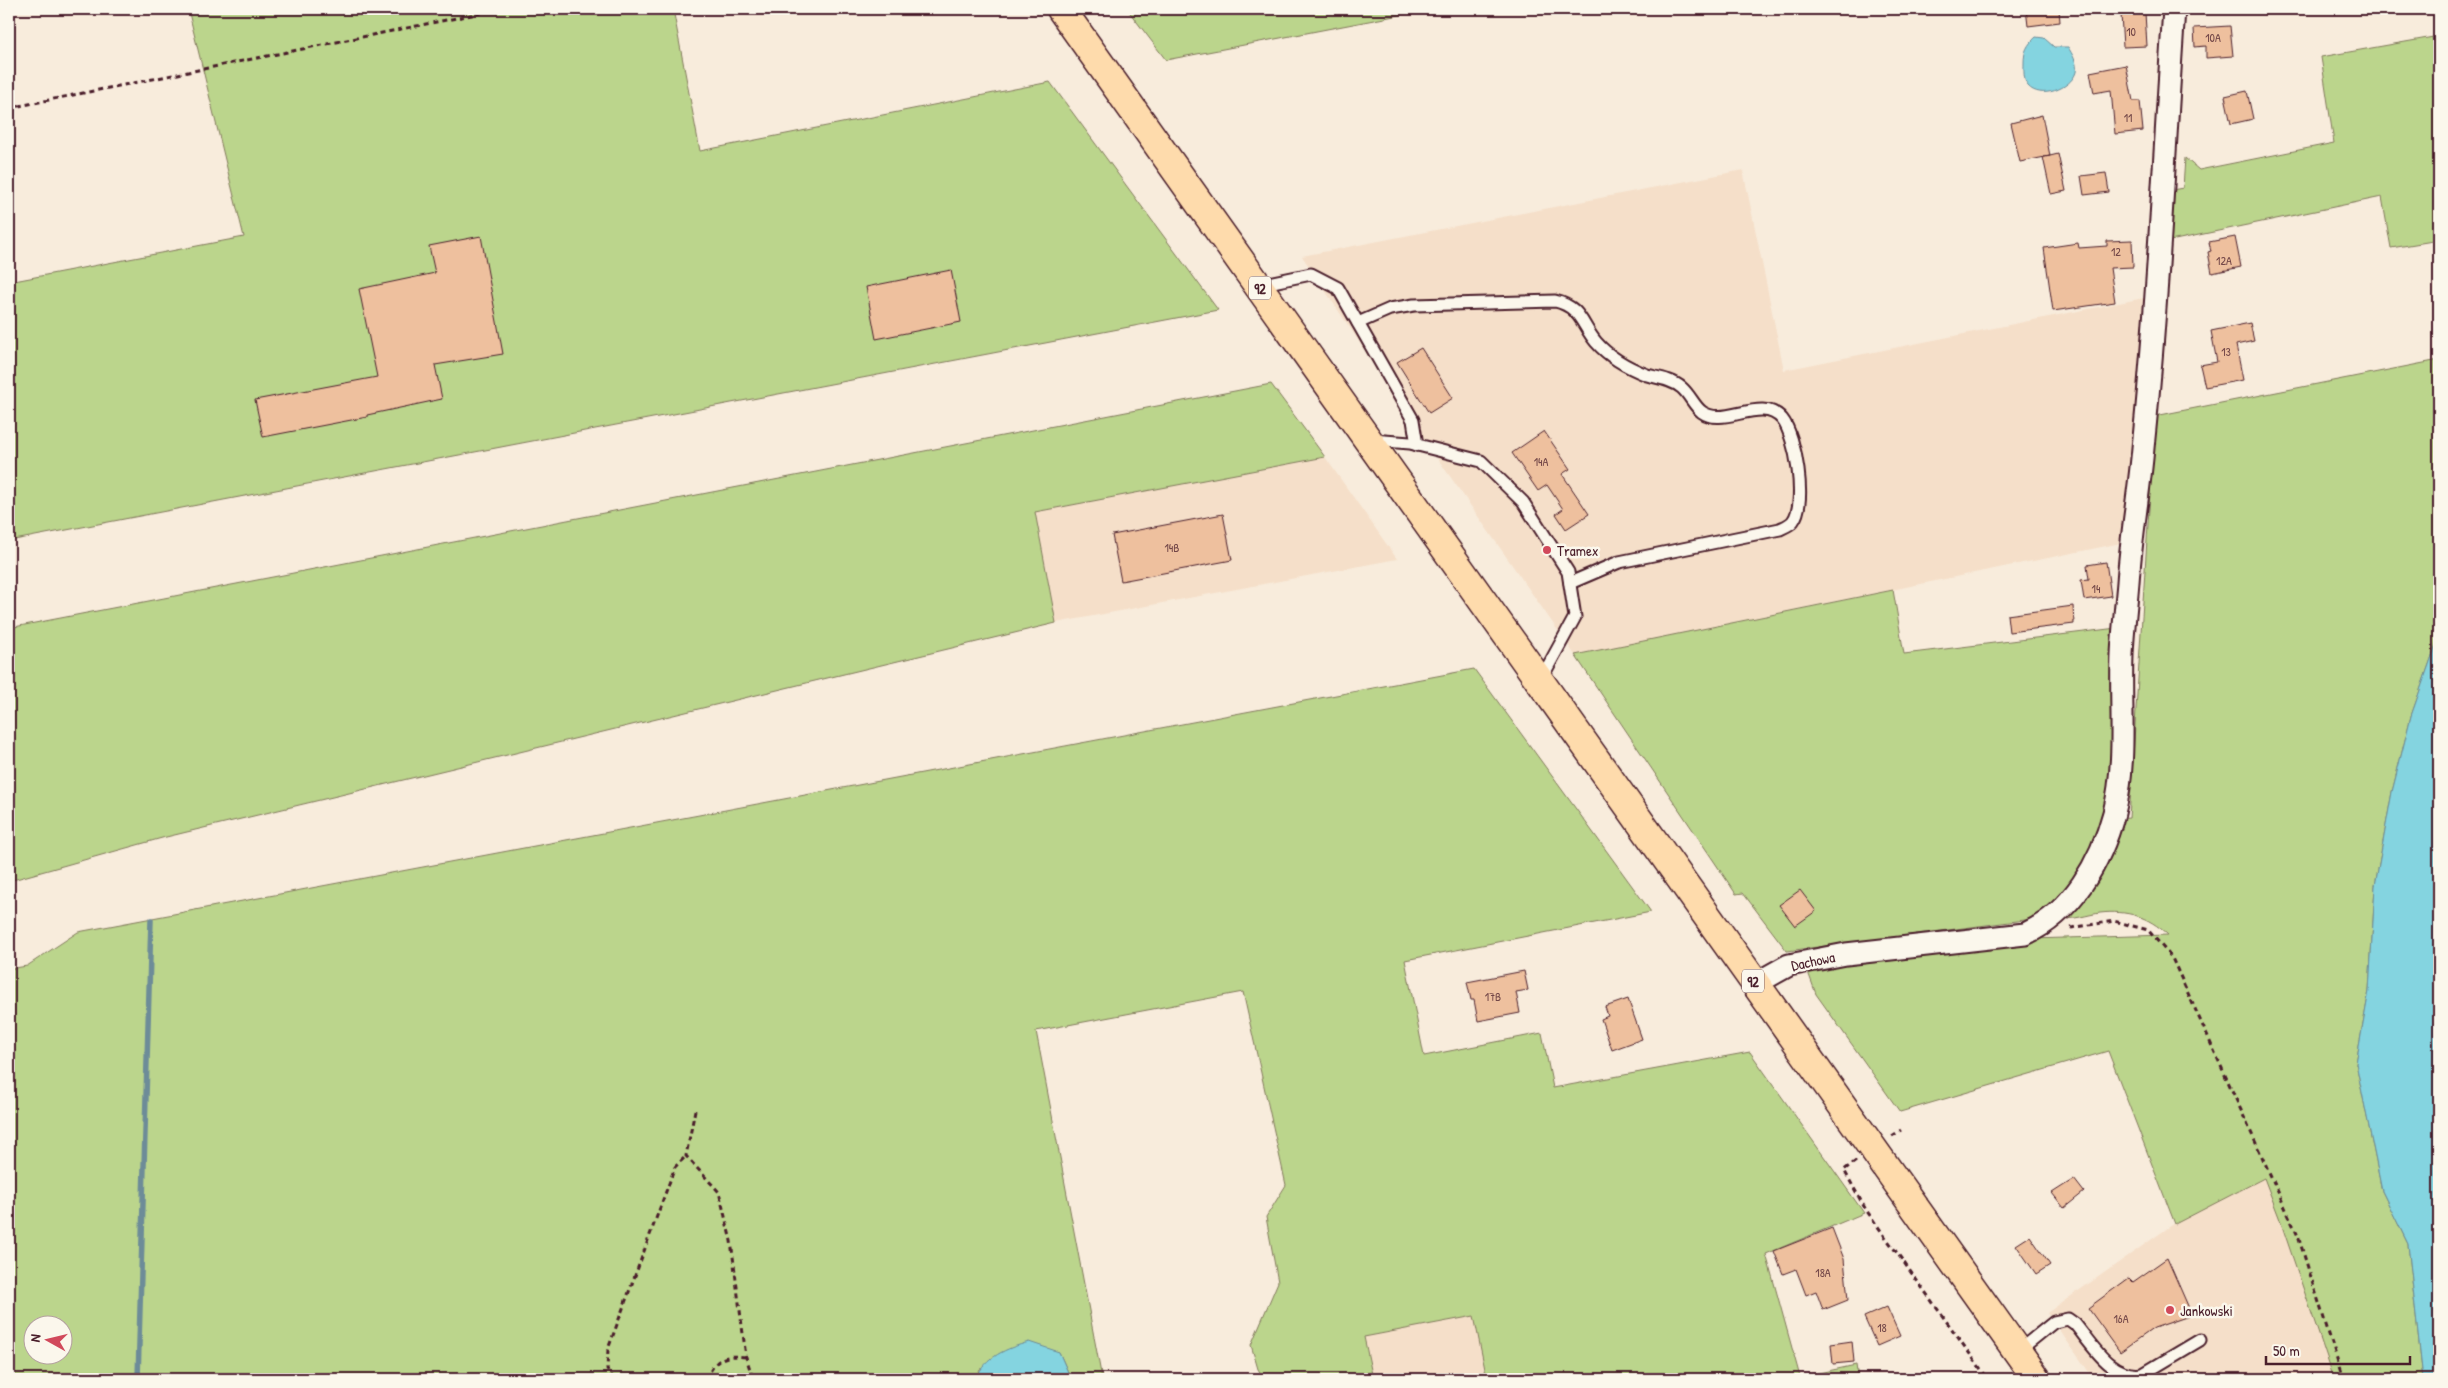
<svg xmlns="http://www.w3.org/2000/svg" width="2448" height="1388" font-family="'Patrick Hand',sans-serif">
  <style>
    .built { fill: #f5dfc9 }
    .green { fill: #bbd58c; stroke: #827a5c; fill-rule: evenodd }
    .water { fill: #84d4e0; stroke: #6d8c98 }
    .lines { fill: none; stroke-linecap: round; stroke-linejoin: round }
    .stream { stroke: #6d8c98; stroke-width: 5.5 }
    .building { fill: #eec09e; stroke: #4a1f2b }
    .lane-casing { stroke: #4a1f2b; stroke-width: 15 }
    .street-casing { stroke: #4a1f2b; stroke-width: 25 }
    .primary-casing { stroke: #4a1f2b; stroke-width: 31 }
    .path { stroke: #4a1f2b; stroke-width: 3; stroke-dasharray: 5 4; stroke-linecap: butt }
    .lane { stroke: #fbf7ec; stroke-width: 11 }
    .street { stroke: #fbf7ec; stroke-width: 21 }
    .primary { stroke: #fedbac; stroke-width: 28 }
    .poi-dot { fill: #d1495b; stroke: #fbf7ec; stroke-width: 2 }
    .labels { text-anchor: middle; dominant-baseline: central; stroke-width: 5; stroke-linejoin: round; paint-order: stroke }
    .number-label { font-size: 12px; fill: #734748 }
    .shield { fill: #fbf7ec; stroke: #7f6065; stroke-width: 1 }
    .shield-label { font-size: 14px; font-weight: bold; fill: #4a1f2b }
    .poi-label { font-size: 15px; fill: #4a1f2b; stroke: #fbf7ec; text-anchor: start }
    .street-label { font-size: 15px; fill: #4a1f2b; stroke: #fbf7ec }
  </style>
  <rect width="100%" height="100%" fill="#f8ecdc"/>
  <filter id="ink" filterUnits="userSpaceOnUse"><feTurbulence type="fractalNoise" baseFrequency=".02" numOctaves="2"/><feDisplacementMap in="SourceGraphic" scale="10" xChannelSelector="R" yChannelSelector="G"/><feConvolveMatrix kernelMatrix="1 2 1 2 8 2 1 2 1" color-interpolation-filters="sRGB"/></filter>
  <g filter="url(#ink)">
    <g class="built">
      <polygon points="1743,170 1784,370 2149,297 2140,414 2121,543 1575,655 1426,442 1302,256"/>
      <polygon points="1325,457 1397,559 1056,623 1035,512"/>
      <polygon points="2063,937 2304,1208 2400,1187 2423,1379 2094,1379 2047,1313 2175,1223"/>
      <polygon points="1475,1316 1487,1379 1373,1379 1364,1337"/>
    </g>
    <g class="green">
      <polygon points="188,9 673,9 700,151 1050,82 1218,310 9,541 9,282 244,237"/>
      <polygon points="1127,9 1431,9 1166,60"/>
      <polygon points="2439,36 2439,240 2391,248 2382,197 2170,241 2172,190 2183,188 2185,158 2199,170 2334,143 2321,57"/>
      <path d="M2439 360V636L2411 716 2392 792 2375 886 2369 991 2356 1063 2382 1191 2408 1244 2423 1379H2334L2279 1217 2264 1178 2175 1224 2108 1051 1900 1112 1816 994 1808 972 1855 959 2031 939 2168 935C2148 916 2127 910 2100 913 2086 915 2075 920 2061 918L2118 819 2129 818 2155 416Z"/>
      <polygon points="1271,384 1325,457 1035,512 1056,623 162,838 9,881 9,628"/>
      <polygon points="1893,590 1904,654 2117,628 2113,796 2092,852 2066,896 2040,918 1787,951 1743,893 1736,894 1575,655"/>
      <path d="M1474 669 1651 912 1405 960 1424 1056 1542 1033 1553 1088 1750 1052 1864 1213 1766 1254 1800 1377 1856 1365 1858 1379H1487L1474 1316 1364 1337 1373 1379H1264L1258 1369 1251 1345 1278 1282 1266 1217 1286 1185 1243 992 1036 1031 1102 1379H1071L1059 1352 980 1369 975 1379H9V969L27 966 78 932ZM32 1326H62V1356H32Z"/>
    </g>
    <g class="water">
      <path d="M2036 37 2044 38 2054 47H2068C2072 54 2078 63 2076 72 2071 89 2040 100 2028 86 2023 80 2024 70 2024 63 2024 51 2027 45 2036 37Z"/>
      <polygon points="2439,636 2439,1379 2423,1379 2408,1244 2382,1191 2356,1063 2369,991 2375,886 2392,792 2411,716"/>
      <path d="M1029 1342 1059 1352 1071 1379H975C987 1356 1005 1349 1029 1342Z"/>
    </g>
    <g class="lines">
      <polyline class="stream" points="138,1379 151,920"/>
    </g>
    <g class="building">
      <polygon points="2026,9 2059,9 2060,22 2028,26"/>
      <polygon points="2145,13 2147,46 2123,47 2121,14"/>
      <polygon points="2230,26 2233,56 2206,58 2206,46 2195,47 2194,28"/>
      <polygon points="2126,65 2133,101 2140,101 2143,131 2115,134 2111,90 2094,93 2090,72"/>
      <polygon points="2247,91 2253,119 2231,124 2225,96"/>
      <polygon points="2042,115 2050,156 2058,154 2066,191 2051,194 2043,157 2050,156 2020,162 2011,123"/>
      <polygon points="2106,173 2109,192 2084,195 2081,176"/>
      <polygon points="481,236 503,354 435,365 442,399 367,415 367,417 263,437 255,400 377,377 359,289 435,273 429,246"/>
      <polygon points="2235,237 2241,267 2212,273 2208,252 2211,251 2209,242"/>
      <polygon points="2132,240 2133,267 2110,268 2115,302 2053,311 2044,248 2078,243 2079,248 2107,246 2107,241"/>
      <polygon points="951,270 961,322 876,339 866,287"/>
      <polygon points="2250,323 2254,341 2236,345 2243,380 2205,387 2200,365 2217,362 2211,331"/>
      <polygon points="1421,348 1453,398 1429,413 1397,362"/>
      <polygon points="1544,431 1570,469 1562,474 1589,514 1566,529 1556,514 1563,509 1547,485 1538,491 1512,453"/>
      <polygon points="1223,514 1232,560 1121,581 1112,535"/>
      <polygon points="2106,562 2111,596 2084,600 2081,580 2089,579 2087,565"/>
      <polygon points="2073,606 2074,624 2009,632 2007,615"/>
      <polygon points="1800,890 1816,911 1795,926 1779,905"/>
      <polygon points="1524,971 1528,990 1516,992 1520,1013 1478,1021 1474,1000 1471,1000 1467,982"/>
      <polygon points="1628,999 1642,1039 1612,1050 1601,1019 1608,1016 1605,1007"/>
      <polygon points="2074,1179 2084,1192 2064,1208 2052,1193"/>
      <polygon points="1832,1228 1844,1259 1848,1300 1823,1310 1816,1291 1806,1295 1796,1269 1783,1274 1774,1251"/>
      <polygon points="2030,1236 2050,1265 2036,1274 2016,1245"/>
      <polygon points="2167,1258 2192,1315 2154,1328 2120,1352 2088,1308 2129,1278 2133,1282"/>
      <polygon points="1887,1307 1900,1336 1877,1346 1864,1317"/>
      <polygon points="1852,1341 1854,1362 1833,1364 1831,1344"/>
    </g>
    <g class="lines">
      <defs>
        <g id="lane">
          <polyline points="1259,285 1311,274 1338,288 1413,420 1417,445"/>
          <path d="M1358 323 1390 309 1414 305 1555 301C1581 307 1581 324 1596 342 1609 357 1629 368 1647 375 1659 378 1673 380 1682 388 1690 395 1694 406 1702 412 1724 428 1762 395 1782 419 1796 436 1807 503 1793 521 1790 525 1784 527 1780 529L1619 562 1570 583"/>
          <polyline points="1372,440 1410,443 1481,461 1523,502 1568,572 1575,617 1540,681"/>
          <path d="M2017 1352 2054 1322 2068 1319 2075 1324C2093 1346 2111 1379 2143 1374L2200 1340"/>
        </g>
        <path id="street" d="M1755 984 1789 965 1846 954 2025 934C2072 913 2101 862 2114 813 2127 761 2120 708 2122 655 2123 631 2126 606 2128 582 2131 537 2139 493 2143 448 2158 302 2164 155 2174 9"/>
        <polyline id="primary" points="1061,9 2037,1379"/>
      </defs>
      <use href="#lane" class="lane-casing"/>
      <use href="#street" class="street-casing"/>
      <use href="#primary" class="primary-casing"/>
      <g class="path">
        <polyline points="9,108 501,9"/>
        <polyline points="2071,928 2114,921 2148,930 2172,958 2298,1236 2343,1379"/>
        <polyline points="695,1110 686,1156 719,1192 731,1241 746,1357 753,1379"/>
        <polyline points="1892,1136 1901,1130"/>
        <polyline points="1856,1161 1844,1170 1866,1210 1988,1379"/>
        <polyline points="614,1379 607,1370 608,1349 675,1167 686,1156"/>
        <path d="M706 1379C716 1359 723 1354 746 1357"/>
      </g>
      <use href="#lane" class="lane"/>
      <use href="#street" class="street"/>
      <use href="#primary" class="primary"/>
    </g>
  </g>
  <g class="poi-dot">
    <circle cx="1547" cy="550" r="5"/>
    <circle cx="2170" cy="1310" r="5"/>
  </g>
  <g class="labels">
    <g class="number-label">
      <text x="2131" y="31">10</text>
      <text x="2213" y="37">10A</text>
      <text x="2128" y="117">11</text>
      <text x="2116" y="251">12</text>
      <text x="2224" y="260">12A</text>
      <text x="2226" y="351">13</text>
      <text x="1541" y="461">14A</text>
      <text x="1172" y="547">14B</text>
      <text x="2096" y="588">14</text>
      <text x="1493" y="996">17B</text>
      <text x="1823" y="1272">18A</text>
      <text x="2121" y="1318">16A</text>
      <text x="1882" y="1327">18</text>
    </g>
    <g class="shield">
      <rect x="1249" y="276.5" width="22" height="23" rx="4"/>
      <rect x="1742" y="969.5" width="22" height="23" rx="4"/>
    </g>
    <g class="shield-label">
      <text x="1260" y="288">92</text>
      <text x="1753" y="981">92</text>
    </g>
    <g class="poi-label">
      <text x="1557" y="550">Tramex</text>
      <text x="2180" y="1310">Jankowski</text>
    </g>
    <g class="street-label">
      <text transform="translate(1813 961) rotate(-12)">Dachowa</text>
    </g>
  </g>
  <rect width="2448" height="1388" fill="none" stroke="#fbf7ec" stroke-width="30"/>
  <rect x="15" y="15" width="2418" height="1358" fill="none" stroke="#4a1f2b" stroke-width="2" filter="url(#ink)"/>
  <g transform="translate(48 1340) rotate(278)"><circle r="24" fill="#fbf7ec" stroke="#b4a19f"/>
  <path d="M0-4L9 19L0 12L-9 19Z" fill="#d1495b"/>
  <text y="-8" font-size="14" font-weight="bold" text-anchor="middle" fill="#4a1f2b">N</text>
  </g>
  <path d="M2266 1356v8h144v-8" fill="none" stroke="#4a1f2b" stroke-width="2.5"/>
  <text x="2273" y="1356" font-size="15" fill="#4a1f2b" stroke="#fbf7ec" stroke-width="4" paint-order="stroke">50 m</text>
</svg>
